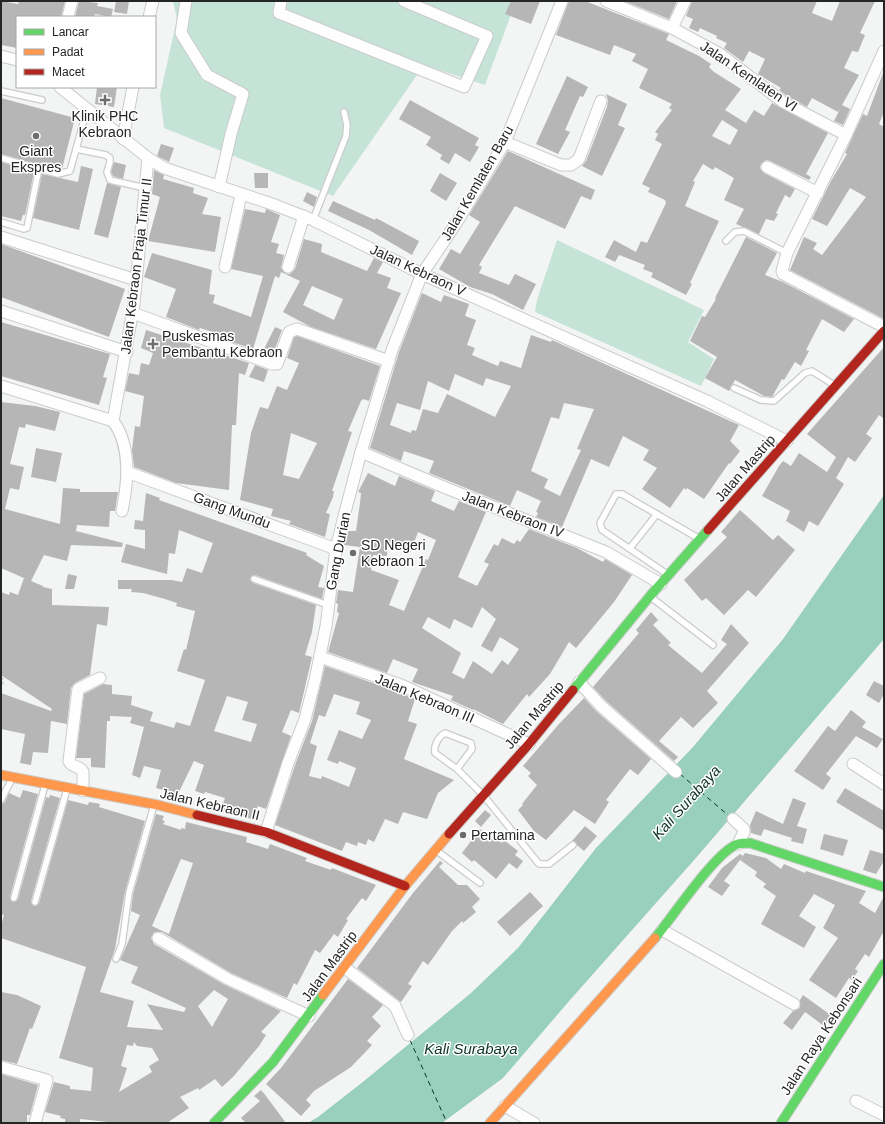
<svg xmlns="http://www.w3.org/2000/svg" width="885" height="1124" font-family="Helvetica,sans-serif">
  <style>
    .green { fill: #c6e3d8 }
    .water { fill: #99cfbd }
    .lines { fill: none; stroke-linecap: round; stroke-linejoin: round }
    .ferry { stroke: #0e3328; stroke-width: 1; stroke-dasharray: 5 4; stroke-linecap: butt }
    .building { fill: #b5b6b5; fill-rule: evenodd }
    .lane-casing { stroke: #cacccb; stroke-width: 8 }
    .street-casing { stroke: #cacccb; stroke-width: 13 }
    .fast-casing { stroke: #cacccb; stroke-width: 11 }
    .slow-casing { stroke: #cacccb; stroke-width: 11 }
    .jam-casing { stroke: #cacccb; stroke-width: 11 }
    .path { stroke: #d2d3d3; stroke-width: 2; stroke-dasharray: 3 3; stroke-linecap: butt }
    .lane { stroke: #fdfefd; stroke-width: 5.5 }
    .street { stroke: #fdfefd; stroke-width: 11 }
    .fast { stroke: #63d668; stroke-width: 9 }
    .slow { stroke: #ff974d; stroke-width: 9 }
    .jam { stroke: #b3261e; stroke-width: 9 }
    .poi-dot { fill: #6c6e6d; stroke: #fff; stroke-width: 1.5 }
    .labels { text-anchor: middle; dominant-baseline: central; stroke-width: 3; stroke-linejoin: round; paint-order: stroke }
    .street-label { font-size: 14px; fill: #242525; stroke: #fff }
    .poi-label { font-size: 14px; fill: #242525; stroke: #fff; text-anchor: start }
    .water-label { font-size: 15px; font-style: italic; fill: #0e3328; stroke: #fff }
  </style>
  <rect width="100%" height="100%" fill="#f3f5f4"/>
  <g class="green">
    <polygon points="173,1 516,1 485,85 424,65 333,196 164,128 160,95 177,19"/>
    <polygon points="557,240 704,310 688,342 714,359 701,386 535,312 537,300"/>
  </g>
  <polygon class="water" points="884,495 884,639 695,859 570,1000 503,1078 442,1123 308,1123 318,1117 364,1081 471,993 518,948 596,848 693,747 783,639"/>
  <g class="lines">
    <g class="ferry">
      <polyline points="680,774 729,816"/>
      <polyline points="410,1040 447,1123"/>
    </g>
  </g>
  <g class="building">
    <polygon points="1,1 18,4 19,1 65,1 61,17 17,17 17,48 1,45"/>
    <polygon points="79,1 98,3 97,6 113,9 111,17 95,14 94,17 75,17"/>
    <polygon points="116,1 129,1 127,14 114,12"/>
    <polygon points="511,1 540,1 531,24 505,14"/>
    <path d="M569 1H585L669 34 666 40 699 56 711 64 709 67 714 72 741 89 725 110 746 123 754 110 764 116 772 103 828 133 806 174 811 177 809 180 770 161 766 160 761 164 760 168 764 173 795 189 790 198 785 195 776 213 778 214 774 221 766 219 759 234 736 224 744 209 724 200 734 178 715 167 713 170 703 164 693 181 695 182 685 206 719 221 690 283 692 284 686 295 651 277 653 273 643 269 645 265 619 255 615 262 605 257 614 240 636 252 641 241 647 243 666 203 665 200 648 192 650 188 642 184 662 144 655 140 658 134 655 132 672 110 669 108 672 104 639 88 648 69 632 61 636 54 614 45 610 55 556 35ZM722 120 738 130 730 145 712 136Z"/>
    <polygon points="624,1 677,1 669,19"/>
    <polygon points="692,1 817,1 812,13 832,21 840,1 875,1 860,33 865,35 858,52 852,51 844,68 859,75 842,105 850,109 843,125 834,121 840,109 838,112 812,98 807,107 787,96 779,90 781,88 758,74 765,59 749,51 743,62 724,48 727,43 716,38 717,36 700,28 698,32 689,28 693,19 686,16"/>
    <polygon points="883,73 884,112 879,124 884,127 884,319 790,270 804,237 817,243 813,249 822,255 866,197 850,188 827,226 812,219 831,181 847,154 845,153 863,114 867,116"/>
    <polygon points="567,76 588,87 583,97 580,96 565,130 570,132 558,154 536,144"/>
    <polygon points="97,87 117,87 114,107 95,104"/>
    <polygon points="606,94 627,104 618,125 625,128 602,176 582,166 586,161 607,107 608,100"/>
    <polygon points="1,98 75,118 62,169 58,170 1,154"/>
    <polygon points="410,100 479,138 475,145 479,147 470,162 455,153 449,164 440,159 442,155 426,145 431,137 399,119"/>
    <polygon points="161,144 174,148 169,162 157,156"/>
    <polygon points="508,151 595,190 591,200 581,196 565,229 515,206 479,265 482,267 479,273 509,285 515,274 536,284 523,310 492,294 470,287 439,269 451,249 460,254 480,222 469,215"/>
    <polygon points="1,162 34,172 25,215 23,215 21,221 1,216"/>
    <polygon points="114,162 126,165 123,179 113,176 111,172"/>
    <polygon points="81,166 93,169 79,230 33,218 42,174 78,182"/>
    <polygon points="154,170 164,175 163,179 194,188 193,193 208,198 202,214 221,217 215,252 148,241 160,197 152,194"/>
    <polygon points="254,173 268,173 268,188 255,188"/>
    <polygon points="440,173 457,183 446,201 430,191"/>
    <polygon points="107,183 121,187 108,238 94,234"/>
    <polygon points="307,192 317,197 314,207 303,201"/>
    <polygon points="333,201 375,220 376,218 419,241 412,255 369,230 328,211"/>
    <path d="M245 209 265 213 266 209 280 215 271 242 279 244 276 253 284 255 281 268 286 274H290L295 269 304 239 322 244 321 252 367 271 374 258 383 262 377 273 391 278 387 288 401 293 376 349 311 327 283 312 300 281 281 272 279 278 275 276 253 349 226 340 228 337 200 328 199 330 166 317 176 289 144 277 152 253 212 270 209 294 215 295 213 303 251 317 263 276 231 269ZM312 286 343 299 334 320 303 305Z"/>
    <polygon points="746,237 777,253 765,275 783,282 854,319 844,332 822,319 806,350 809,351 801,366 795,362 784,380 782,379 772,397 764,396 735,380 729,391 705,378 717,357 690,341 702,316 705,317 716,299 715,298"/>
    <polygon points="1,244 125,289 109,337 1,297"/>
    <path d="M422 293 441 302 444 295 469 304 465 316 476 320 467 345 475 348 472 355 498 366 500 361 521 368 531 335 551 342 552 340 739 425 730 441 740 451 730 464 729 463 704 499 687 488 686 490 684 488 670 508 642 489 657 468 643 460 649 450 623 436 609 467 591 459 562 527 536 517 538 513 536 512 541 501 517 490 510 506 429 473 434 461 404 451 401 461 370 448 399 352ZM455 374 483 386 486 378 511 386 495 417 447 394 438 413 423 409 416 431 412 430 411 433 390 425 397 403 420 410 428 381 449 391ZM564 403 594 409 577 449 581 450 560 496 544 488 548 479 531 471 551 417 559 419Z"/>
    <polygon points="1,322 110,354 103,377 107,378 99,405 1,376"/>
    <polygon points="275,327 282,330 272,357 262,353"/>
    <polygon points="146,330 249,363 245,375 239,373 236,425 232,425 229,490 176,483 134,467 132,450 135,426 140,427 144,396 125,391 129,373 139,375 141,363 149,365 153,353 141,348"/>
    <path d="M297 336 380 366 369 401 363 399 361 401 348 431 352 432 332 491H334L333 497 326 513 330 514 325 537 289 524 291 521 271 516 273 509 240 500 251 433 260 407 268 409 277 386 287 390 299 363 287 358 294 337ZM291 433 317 443 299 479 283 475Z"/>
    <polygon points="884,347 884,419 879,415 866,434 872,438 855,462 848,457 836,478 844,484 818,526 809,521 804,532 786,521 790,511 762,496 779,466 783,461 791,466 799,453 827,472 836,457 807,434"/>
    <polygon points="255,365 268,370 264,382 249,377"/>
    <polygon points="1,402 35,406 60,412 55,431 26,424 25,428 19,427 10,464 24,467 19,490 10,488 5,509 60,524 63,488 80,489 80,492 118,492 115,511 110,511 109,527 77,525 76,531 123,543 122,547 71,545 67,561 44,555 31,581 43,586 43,587 52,589 52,605 109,607 107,626 97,624 90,675 75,683 71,688 67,724 51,721 48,753 33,752 31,765 20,763 25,734 1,729 1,693 51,711 52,709 1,675 1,592 9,595 10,592 18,595 24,578 26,579 1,568"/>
    <polygon points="36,448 62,453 56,482 31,477"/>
    <path d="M368 473 395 486 399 476 435 491 431 501 454 511 459 501 486 512 458 577 477 586 489 564 484 562 494 544 498 546 502 538 514 544 517 540 520 542 529 529 577 548 603 562 605 559 632 575 614 602 576 648 569 642 550 674 529 697 527 694 503 724 473 709V710L451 700 453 696 412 682 418 669 393 659 387 673 328 652 339 613 337 612 338 604 336 603 338 590 353 592 360 547 344 545 348 531H356L360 503 361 493 358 492ZM418 532 436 540 428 560 426 559 404 611 389 605 399 580 371 570 373 555 387 556 388 544 410 553ZM482 607 496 619 481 646 492 652 500 637 519 649 508 665 502 660 492 674 473 661 464 679 452 673 461 653 422 628 428 617 450 629 454 619 472 628Z"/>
    <path d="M146 493 160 498 159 500 307 553 306 555 324 566 318 587 324 588 322 599 255 575 250 578 253 583 316 605 312 632 305 655 312 657 299 713 291 710 282 732 291 736 266 809 258 806 252 819 220 811 225 798 205 792 204 794 195 791 204 765 194 761 178 794 156 788 161 770 144 766 140 778 132 775 144 727 130 723 132 717 110 716V721H107L105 768 91 767V758H76L84 694 103 684 112 685V694L132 696 131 705 153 712 150 721 174 728 176 722 190 726 205 680 177 671 184 649 186 650 195 611 176 606 177 603 165 599 143 593 131 592 132 589H118V580H171L182 582 187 568 202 573 213 543 179 530 175 554 169 553 167 574 121 562 126 544 145 549V530L134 529 135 520 143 521ZM227 696 248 702 242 720 257 724 251 742 214 731Z"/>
    <polygon points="740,510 773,540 778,535 795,550 756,597 748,590 724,615 706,598 702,601 684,580 727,537 721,532"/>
    <polygon points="68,574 77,576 74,589 65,589"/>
    <polygon points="651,612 658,620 653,625 671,643 668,645 702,673 727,644 721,640 731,624 749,643 707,691 718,703 693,728 681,717 659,741 678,757 674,761 606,701 593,687 639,633 636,630"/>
    <path d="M325 666 398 692 415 699 408 721 417 724 404 759 454 780 438 793 427 819 403 812 398 824 385 819 374 842 368 839 366 845 358 842 357 846 346 842 342 851 275 825 295 765 312 721ZM334 694 360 702 356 714 371 720 362 739 339 730 327 760 338 764 339 761 356 768 349 787 322 776 321 779 309 776 317 746 310 743 319 715 325 717Z"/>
    <polygon points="874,681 884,686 884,694 879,703 866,695"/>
    <polygon points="584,698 596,711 651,759 638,775 630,769 606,800 609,802 595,824 574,810 546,840 534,831 518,810 523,805 522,804 537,785 528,776 531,773 523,766 559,724"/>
    <polygon points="851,710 866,722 862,727 883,739 877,748 856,736 826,774 831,778 823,790 794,771 828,726 835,731"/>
    <polygon points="845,788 884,811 884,831 836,802"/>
    <path d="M23 790 38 794 10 897 13 902 18 899 46 797 49 798 50 795 60 798 31 901 34 906 39 903 68 800 88 805 89 802 95 803 100 804 99 807 145 821 125 892 115 949 100 992 134 1001 127 1027 163 1030 147 1004 184 1012 186 1008 131 983 138 967 120 960 140 915 131 911 133 894 156 814 164 816 162 820 165 821 163 824 181 830V828L185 829 186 822 247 837 246 842 268 849 270 844 307 858 305 861 331 870 332 868 376 885 366 901 362 898 346 919 348 920 338 937 334 934 320 953 315 950 297 985 294 983 287 998 231 973 162 932H154L151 938 154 944 225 985 281 1011 261 1032 266 1035 259 1046 233 1077 222 1087 215 1079 199 1090 198 1088 180 1097 189 1108 167 1123H117L80 1119V1123H65V1119L60 1118 61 1116 45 1112 54 1082 70 1086V1089L91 1091 93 1068 59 1058 86 967 1 938V926L4 915 1 914V804L5 802 9 793 20 798ZM181 859 193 863 169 934 152 926ZM214 990 228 999 212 1027 198 1006ZM134 1042 137 1046 152 1048 159 1060 149 1066 152 1072 119 1092 127 1068 121 1066 127 1045 133 1046Z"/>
    <polygon points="793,798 806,803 797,826 807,829 803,844 791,841 792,838 764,829 761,836 751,833 750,825 756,811 783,824"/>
    <polygon points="485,810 491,815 481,827 475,821"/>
    <polygon points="585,826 597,836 584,851 572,841"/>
    <polygon points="480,829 493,840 495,837 502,843 504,840 518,851 515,855 523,861 517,869 509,863 496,879 474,860 472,862 462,853"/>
    <polygon points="824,834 848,840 843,856 820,849"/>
    <polygon points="870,850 884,854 884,861 876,874 863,870"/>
    <polygon points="745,853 766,858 781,869 784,864 805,873 806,871 866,891 859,903 875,913 884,896 884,931 869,957 865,954 855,969 858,971 852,980 849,978 836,998 809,980 838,938 823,928 835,905 814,894 799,916 816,927 804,948 761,924 776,896 763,887 766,884 755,876 757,872 740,860"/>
    <polygon points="740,854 743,856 724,881 730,885 722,896 708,887 722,868"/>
    <polygon points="440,861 443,863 439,867 458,885 467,885 480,899 472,907 476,912 463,923 462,921 452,931 428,965 423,961 408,984 412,986 401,1002 357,968 413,893"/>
    <polygon points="530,892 543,906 510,936 497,922"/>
    <polygon points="348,979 383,1005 372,1017 381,1026 367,1041 372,1045 351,1067 314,1091 306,1100 311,1105 301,1116 266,1084 281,1068"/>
    <polygon points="1,992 17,995 41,1006 32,1029 30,1028 17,1064 1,1060"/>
    <polygon points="803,995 832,1016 824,1026 805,1012 792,1030 783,1023 793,1011 800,1008 800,1000"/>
    <polygon points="1,1074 38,1085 30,1115 27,1115 27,1123 1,1123"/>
    <polygon points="261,1090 266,1096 286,1123 246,1123 241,1118 260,1101 254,1096"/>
  </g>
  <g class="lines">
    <defs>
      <g id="lane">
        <polyline points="1,91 42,100"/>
        <polyline points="76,149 106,155 110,158 110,162 107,172 110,180 145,188"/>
        <polyline points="1,158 58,174 70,171 87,109"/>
        <polyline points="313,220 346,136 347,125 344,112"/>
        <polyline points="1,222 24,229 27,228 39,168"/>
        <polyline points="726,241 735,232 744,231 787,253"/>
        <polyline points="734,388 761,400 774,401 805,373 812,371 834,385"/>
        <polyline points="630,548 657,514"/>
        <polyline points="667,574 602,530 600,523 616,494 622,494 698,538"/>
        <polyline points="254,579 328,605"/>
        <polyline points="652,598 713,645"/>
        <path d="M457 769 472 749 471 743 445 733C439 736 433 746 435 753L457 769 484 796 539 864H549L573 845"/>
        <polyline points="1,800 12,779"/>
        <polyline points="437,851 480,883"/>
        <polyline points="14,898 45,785"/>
        <polyline points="35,902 67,789"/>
        <polyline points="116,959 122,944 129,893 154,805"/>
      </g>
      <g id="street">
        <polyline points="186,1 181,33 207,75 243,94 231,134 219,187"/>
        <polyline points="281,1 279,13 464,87 487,36 404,1"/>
        <polyline points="606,1 672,28 720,54 783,102 846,135"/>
        <polyline points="68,17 72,1"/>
        <polyline points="149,17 153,1"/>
        <polyline points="672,28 685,1"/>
        <polyline points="884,51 846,135 787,253 782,271 783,274 884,327"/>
        <polyline points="1,56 17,60"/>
        <polyline points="60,87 148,158 164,168 275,205 313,220 422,274 707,401 787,441"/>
        <polyline points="123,139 133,87"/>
        <polyline points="505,142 561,165 571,165 579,159 601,101"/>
        <polyline points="767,167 818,193"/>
        <polyline points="1,237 136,280"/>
        <polyline points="225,267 241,195"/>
        <polyline points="288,267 304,216"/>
        <polyline points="1,311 127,352"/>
        <polyline points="133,313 272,364 277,364 289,332 297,329 389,361"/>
        <polyline points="1,386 113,421"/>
        <polyline points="113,421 134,304 148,158"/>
        <path d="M113 421C131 445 128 483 122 511"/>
        <polyline points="361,452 446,488 606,552 661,584"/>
        <polyline points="127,472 336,549"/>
        <polyline points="320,657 401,685 529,744"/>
        <polyline points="579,682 601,706 676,772"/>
        <polyline points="853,764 884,784"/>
        <path d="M83 791V772C80 765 71 768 69 761L78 689 100 678"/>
        <polyline points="733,819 744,829 744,832 738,844"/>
        <polyline points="266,832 288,763 305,719 315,680 326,626 336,549 344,516 361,452 392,350 422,274 457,222 505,142 562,1"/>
        <polyline points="662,930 794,1004"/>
        <polyline points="158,938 228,979 309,1016"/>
        <polyline points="345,968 395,1006 408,1035"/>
        <polyline points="1,1067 47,1080 35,1123"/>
        <polyline points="856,1101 884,1115"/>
        <polyline points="505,1106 534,1123"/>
      </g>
      <g id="fast">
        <polyline points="573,690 650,596 708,530"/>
        <path d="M655 938C672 918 716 851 738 844 741 843 746 843 750 843L884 887"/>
        <polyline points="214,1123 273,1062 323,995"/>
        <polyline points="781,1123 884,964"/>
      </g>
      <g id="slow">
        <polyline points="1,775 158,805 197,815"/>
        <polyline points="323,995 405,886 449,834"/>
        <polyline points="490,1123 655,938"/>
      </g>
      <g id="jam">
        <polyline points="708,530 884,331"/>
        <polyline points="197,815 266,832 405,886"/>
        <polyline points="449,834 529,744 573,690"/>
      </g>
    </defs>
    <use href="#lane" class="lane-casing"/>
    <use href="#street" class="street-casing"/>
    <use href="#fast" class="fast-casing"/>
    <use href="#slow" class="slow-casing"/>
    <use href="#jam" class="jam-casing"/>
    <polyline class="path" points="1,678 4,679 1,688"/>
    <use href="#lane" class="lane"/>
    <use href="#street" class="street"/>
    <use href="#fast" class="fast"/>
    <use href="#slow" class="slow"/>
    <use href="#jam" class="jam"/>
  </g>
  <g class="poi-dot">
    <path d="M103 94h4v4h4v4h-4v4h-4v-4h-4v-4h4z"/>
    <circle cx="36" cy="136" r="4"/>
    <path d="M151 338h4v4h4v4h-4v4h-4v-4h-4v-4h4z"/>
    <circle cx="353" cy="553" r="4"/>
    <circle cx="463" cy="835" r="4"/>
  </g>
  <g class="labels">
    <g class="street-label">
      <text transform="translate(749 76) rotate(34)">Jalan Kemlaten VI</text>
      <text transform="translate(477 183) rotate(-60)">Jalan Kemlaten Baru</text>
      <text transform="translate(136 266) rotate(-83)">Jalan Kebraon Praja Timur II</text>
      <text transform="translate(418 270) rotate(25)">Jalan Kebraon V</text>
      <text transform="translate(745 468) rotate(-49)">Jalan Mastrip</text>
      <text transform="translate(232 510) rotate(20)">Gang Mundu</text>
      <text transform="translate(513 514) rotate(21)">Jalan Kebraon IV</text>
      <text transform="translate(338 551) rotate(-79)">Gang Durian</text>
      <text transform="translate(425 698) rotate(23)">Jalan Kebraon III</text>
      <text transform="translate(534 715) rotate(-50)">Jalan Mastrip</text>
      <text transform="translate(210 804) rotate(13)">Jalan Kebraon II</text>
      <text transform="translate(329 966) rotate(-54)">Jalan Mastrip</text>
      <text transform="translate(821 1036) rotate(-57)">Jalan Raya Kebonsari</text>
    </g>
    <g class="poi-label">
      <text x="105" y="116" text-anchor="middle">Klinik PHC<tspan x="105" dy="16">Kebraon</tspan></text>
      <text x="36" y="151" text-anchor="middle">Giant<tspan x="36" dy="16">Ekspres</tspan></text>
      <text x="162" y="336">Puskesmas<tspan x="162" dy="16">Pembantu Kebraon</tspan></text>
      <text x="361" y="545">SD Negeri<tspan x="361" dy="16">Kebraon 1</tspan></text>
      <text x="471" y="835">Pertamina</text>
    </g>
    <g class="water-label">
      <text transform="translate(686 802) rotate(-48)">Kali Surabaya</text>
      <text x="471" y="1048">Kali Surabaya</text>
    </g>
  </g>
  <rect width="885" height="1124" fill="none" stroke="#242525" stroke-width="4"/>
  <rect x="16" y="16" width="140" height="72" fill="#ffffff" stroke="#a7a8a8"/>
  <rect x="24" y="29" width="20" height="6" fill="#63d668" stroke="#a7a8a8"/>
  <text x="52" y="36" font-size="12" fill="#242525">Lancar</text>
  <rect x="24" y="49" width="20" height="6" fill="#ff974d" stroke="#a7a8a8"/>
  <text x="52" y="56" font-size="12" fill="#242525">Padat</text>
  <rect x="24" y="69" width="20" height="6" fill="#b3261e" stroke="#a7a8a8"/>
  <text x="52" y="76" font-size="12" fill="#242525">Macet</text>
</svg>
